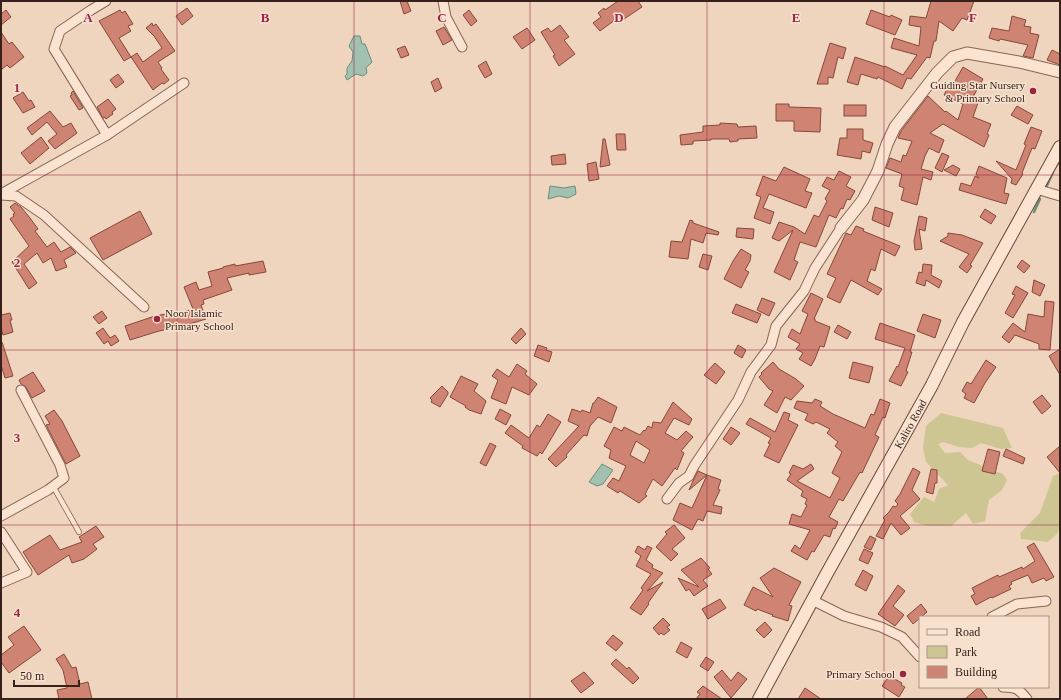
<svg xmlns="http://www.w3.org/2000/svg" width="1061" height="700" font-family="'Times New Roman',serif">
  <style>
    .green { fill: #cec692 }
    .water { fill: #a2c1b0; stroke: #698f7c }
    .lines { fill: none; stroke-linecap: round; stroke-linejoin: round }
    .stream { stroke: #698f7c; stroke-width: 2.5 }
    .building { fill: #cf8372; stroke: #88473b; fill-rule: evenodd }
    .service-casing { stroke: #886556; stroke-width: 6 }
    .minor-casing { stroke: #886556; stroke-width: 11 }
    .tertiary-casing { stroke: #886556; stroke-width: 13 }
    .secondary-casing { stroke: #6a463a; stroke-width: 14 }
    .service { stroke: #fae4d1; stroke-width: 4.5 }
    .minor { stroke: #fae4d1; stroke-width: 9 }
    .tertiary { stroke: #fae4d1; stroke-width: 11 }
    .secondary { stroke: #fae4d1; stroke-width: 12 }
    .grid { fill: none; stroke: #9a2441; stroke-width: 1; stroke-opacity: 0.55 }
    .poi-dot { fill: #9a2441; stroke: #f7e1ce; stroke-width: 1.5 }
    .labels { text-anchor: middle; dominant-baseline: central; stroke-width: 3; stroke-linejoin: round; paint-order: stroke }
    .poi-label { font-size: 11px; fill: #37221b; stroke: #f7e1ce; text-anchor: end }
    .street-label { font-size: 11px; fill: #37221b; stroke: #f7e1ce }
    .grid-label { font-size: 13px; text-anchor: middle; font-weight: bold; fill: #9a2441; stroke: #f7e1ce; stroke-width: 3; stroke-linejoin: round; paint-order: stroke }
  </style>
  <rect width="100%" height="100%" fill="#efd5be"/>
  <g class="green">
    <polygon points="941,413 1003,428 1012,448 1001,449 981,443 972,448 959,447 943,442 938,444 945,453 960,452 968,460 1003,474 1007,480 1002,490 989,500 985,521 973,524 966,513 951,526 927,526 914,522 910,514 924,497 934,502 939,489 948,485 926,462 923,448 926,426"/>
    <polygon points="1060,473 1060,527 1057,534 1048,542 1021,539 1020,533 1040,513 1053,476"/>
  </g>
  <g class="water">
    <polygon points="354,36 360,36 362,44 365,44 372,62 366,68 367,73 363,76 356,74 347,80 345,76 347,74 347,68 352,61 353,52 349,46"/>
    <polygon points="550,186 564,188 575,186 576,194 568,198 559,196 548,199"/>
    <polygon points="602,464 613,470 603,484 597,486 589,482"/>
  </g>
  <g class="lines">
    <g class="stream">
      <polyline points="1056,166 1060,160"/>
      <polyline points="1045,190 1053,172"/>
      <polyline points="1034,212 1040,199"/>
    </g>
  </g>
  <g class="building">
    <polygon points="400,1 407,1 411,11 404,14"/>
    <polygon points="618,1 638,1 642,7 618,23 615,20 600,31 593,23 601,17 598,13 604,8 605,10"/>
    <polygon points="931,1 974,1 967,20 962,18 953,31 939,21 936,41 934,41 930,58 927,57 911,79 907,78 902,89 878,77 877,79 861,74 858,85 847,82 855,57 885,67 885,66 903,75 917,55 891,48 894,38 919,46 921,27 909,25 910,16 926,18"/>
    <polygon points="187,8 193,16 182,25 176,16"/>
    <polygon points="6,10 11,17 1,25 1,14"/>
    <polygon points="120,10 122,13 125,11 133,24 128,26 131,31 119,38 131,57 124,61 99,21"/>
    <polygon points="469,10 477,21 471,26 463,15"/>
    <polygon points="871,10 890,17 891,15 902,20 895,35 866,24"/>
    <polygon points="1012,16 1026,20 1024,26 1031,27 1030,33 1039,35 1033,58 1023,56 1028,45 1000,39 999,41 989,38 992,28 1009,31"/>
    <polygon points="152,23 153,26 156,24 175,51 158,62 162,68 161,69 169,80 164,84 162,83 153,90 131,57 137,53 143,62 162,48 154,36 146,28"/>
    <polygon points="560,25 569,37 564,40 575,54 559,66 553,56 555,55 541,32 548,28 551,32"/>
    <polygon points="444,27 452,40 443,45 436,31"/>
    <polygon points="527,28 535,40 522,49 513,37"/>
    <polygon points="1,32 9,44 12,42 24,57 10,68 7,65 1,70"/>
    <polygon points="830,43 846,48 843,59 838,57 833,78 828,77 828,84 817,84"/>
    <polygon points="405,46 409,55 401,58 397,49"/>
    <polygon points="1052,50 1060,54 1060,65 1047,60"/>
    <polygon points="486,61 492,74 485,78 478,66"/>
    <polygon points="963,67 983,79 973,97 979,100 973,117 991,124 987,134 989,135 984,147 943,124 930,133 944,140 939,153 929,148 925,156 921,169 933,172 931,180 923,177 917,205 901,200 904,188 899,186 902,174 886,168 890,158 901,162 903,155 906,156 912,141 898,138 901,131 928,96 945,112 946,111 958,120 963,104 944,95 948,87 951,88"/>
    <polygon points="118,74 124,82 116,88 110,80"/>
    <polygon points="438,78 442,88 435,92 431,82"/>
    <polygon points="73,91 83,108 79,110 70,96 72,95 71,93"/>
    <polygon points="23,92 29,101 31,100 35,107 23,113 13,98"/>
    <polygon points="108,99 116,109 112,112 113,114 106,119 105,117 103,118 97,107"/>
    <polygon points="776,104 789,104 789,107 821,108 820,132 794,131 794,121 776,121"/>
    <rect x="844" y="105" width="22" height="11"/>
    <polygon points="1017,106 1033,115 1028,124 1011,115"/>
    <polygon points="50,111 63,127 71,123 77,133 55,149 48,141 57,134 47,122 32,135 27,128"/>
    <polygon points="720,123 737,124 738,127 756,126 757,138 738,139 738,141 730,142 729,139 711,139 711,140 693,141 693,144 681,145 680,135 703,132 703,126 720,125"/>
    <polygon points="1031,127 1042,131 1035,149 1032,148 1022,173 1023,174 1016,185 1011,183 1012,179 996,161 1016,170 1026,145 1024,144"/>
    <polygon points="847,129 863,129 863,140 873,143 870,153 862,151 861,159 837,155 840,138 847,138"/>
    <polygon points="616,134 625,134 626,150 617,150"/>
    <polygon points="41,137 49,148 30,164 21,153"/>
    <polygon points="603,139 605,139 610,165 600,167"/>
    <polygon points="942,153 949,156 942,172 935,168"/>
    <polygon points="565,154 566,164 552,165 551,156"/>
    <polygon points="596,162 599,179 589,181 587,164"/>
    <polygon points="953,165 960,169 956,176 944,170"/>
    <polygon points="979,166 1007,178 1004,193 1009,194 1006,204 959,190 961,183 971,186 975,176 979,178 976,174"/>
    <polygon points="784,167 810,179 805,191 812,193 806,208 769,194 763,208 774,212 770,224 754,218 761,197 756,195 763,176 776,181"/>
    <polygon points="839,171 851,177 846,186 855,191 850,200 847,199 843,209 841,208 836,218 829,215 816,247 800,242 794,260 798,262 790,280 774,272 793,230 779,241 772,238 779,222 794,227 805,234 814,215 819,217 827,201 825,199 830,190 822,186 827,177 834,180"/>
    <polygon points="15,203 21,207 30,218 38,229 35,231 47,247 54,242 61,252 70,247 76,253 64,260 67,267 56,271 51,258 43,263 37,253 24,264 37,283 29,289 12,262 29,246 10,219 14,216 13,214 15,213 10,207"/>
    <polygon points="875,207 893,213 889,227 872,220"/>
    <polygon points="985,209 996,216 991,224 980,217"/>
    <polygon points="140,211 152,234 103,260 90,238"/>
    <polygon points="919,216 927,218 925,231 919,229 922,249 915,250 914,241"/>
    <polygon points="690,220 693,221 693,223 719,232 718,235 706,233 703,243 691,239 688,259 669,257 671,241 682,242"/>
    <polygon points="856,226 864,229 863,231 900,246 895,256 881,249 875,271 871,269 867,281 882,289 878,295 851,280 840,303 827,297 836,278 827,274 846,233 851,235"/>
    <polygon points="737,228 754,229 753,239 736,237"/>
    <polygon points="948,233 962,235 983,243 970,265 972,266 967,273 959,267 969,254 940,241 948,236"/>
    <polygon points="741,249 751,255 750,261 745,270 749,272 741,288 724,279 733,261"/>
    <polygon points="703,254 712,256 708,270 699,267"/>
    <polygon points="1022,260 1030,266 1024,273 1017,267"/>
    <polygon points="263,261 266,272 249,275 249,273 227,278 232,290 203,300 204,304 201,305 206,319 180,327 159,331 130,340 125,326 155,316 176,312 177,314 193,309 184,287 196,282 199,290 212,286 208,272 223,268 223,267 235,264 235,266"/>
    <polygon points="923,264 932,265 931,275 942,281 939,288 926,280 925,286 916,283 919,272 922,273"/>
    <polygon points="1034,280 1045,285 1040,296 1032,292"/>
    <polygon points="1016,286 1028,293 1013,318 1005,313 1015,295 1012,294"/>
    <polygon points="811,293 823,299 814,319 815,319 815,321 830,327 824,347 820,346 815,359 811,366 799,359 803,353 796,349 800,344 788,337 792,329 800,334 808,314 802,311"/>
    <polygon points="762,298 775,303 769,316 757,310"/>
    <polygon points="1045,301 1054,302 1050,350 1039,349 1039,344 1015,335 1009,343 1002,337 1013,323 1025,332 1028,314 1044,317"/>
    <polygon points="736,304 761,314 757,323 732,313"/>
    <polygon points="102,311 107,318 99,324 93,317"/>
    <polygon points="10,313 12,320 10,320 13,332 3,335 1,328 1,315"/>
    <polygon points="923,314 941,320 935,338 917,331"/>
    <polygon points="880,323 915,335 910,352 912,352 906,371 908,372 901,386 889,381 897,366 898,367 905,348 875,339"/>
    <polygon points="838,325 851,332 847,339 834,332"/>
    <polygon points="103,328 110,338 115,335 119,341 111,346 108,341 104,344 96,333"/>
    <polygon points="521,328 526,334 516,344 511,339"/>
    <polygon points="1,342 2,342 13,376 5,378 1,365"/>
    <polygon points="538,345 547,348 546,350 552,352 549,362 534,356"/>
    <polygon points="738,345 746,350 742,358 734,353"/>
    <polygon points="1060,349 1060,375 1049,356"/>
    <polygon points="986,360 996,367 985,383 974,403 964,398 966,394 962,391 967,382 971,384"/>
    <polygon points="773,362 779,369 796,379 804,386 791,400 785,397 777,413 764,405 773,391 769,389 759,377 762,374 761,373"/>
    <polygon points="853,362 873,367 869,383 849,378"/>
    <polygon points="715,363 725,372 716,384 704,375"/>
    <polygon points="517,364 527,371 525,374 537,384 529,395 512,387 506,404 491,398 498,380 492,376 497,369 509,377"/>
    <polygon points="33,372 45,391 32,398 26,387 21,384 19,380"/>
    <polygon points="461,376 478,384 474,391 486,401 481,414 469,410 465,407 466,406 450,397"/>
    <polygon points="442,386 448,392 448,394 440,407 431,402 432,400 430,398"/>
    <polygon points="1042,395 1051,406 1042,414 1033,402"/>
    <polygon points="598,397 617,407 611,423 598,417 590,426 587,436 584,435 566,455 567,457 556,467 548,459 579,426 568,421 572,409 581,412 582,410 590,413 593,403 594,403"/>
    <polygon points="815,399 822,402 820,406 833,414 865,428 871,414 874,415 880,399 890,403 885,418 883,417 875,435 879,437 862,473 860,472 843,501 839,499 829,517 838,522 835,529 833,528 830,537 824,535 814,552 812,551 807,560 791,551 795,545 800,549 810,530 789,524 792,514 801,517 807,505 805,504 807,499 801,496 803,491 787,480 791,474 789,473 793,465 803,469 811,464 814,469 797,481 830,498 840,478 832,473 842,452 835,446 838,442 827,433 830,429 816,422 813,424 805,420 808,414 794,408 797,401 812,403"/>
    <path d="M673 402 692 419 689 425 674 418 665 433 677 440 686 431 693 437 681 451 684 453 677 470 675 468 662 486 653 479 645 494 647 496 639 503 620 491 618 493 607 486 613 478 619 481 626 466 609 458 611 450 604 446 614 427 622 431 624 427 640 435 644 430 645 431 648 426 652 428 653 422 661 423ZM636 441 650 450 644 463 630 455Z"/>
    <polygon points="500,409 511,415 506,425 495,419"/>
    <polygon points="54,410 62,421 80,456 66,464 46,425 50,424 45,416"/>
    <polygon points="784,412 790,414 788,420 798,425 779,463 764,456 770,444 768,443 771,438 746,424 750,418 775,432"/>
    <polygon points="548,414 561,422 542,454 540,452 537,456 522,448 523,446 505,433 511,425 529,438 537,425 540,427"/>
    <polygon points="731,427 740,433 731,445 723,439"/>
    <polygon points="490,443 496,446 486,466 480,463"/>
    <polygon points="1060,446 1060,473 1047,457"/>
    <polygon points="988,449 1000,452 995,474 982,471"/>
    <polygon points="1006,449 1025,458 1023,464 1003,456"/>
    <polygon points="913,468 920,472 912,490 920,499 900,516 910,528 901,535 891,523 883,539 876,536 885,520 883,518 889,512 893,506 896,507 898,504 895,501 900,494"/>
    <polygon points="931,469 937,470 937,483 935,483 933,494 926,492"/>
    <polygon points="698,471 707,475 689,490 693,481"/>
    <polygon points="707,475 721,480 718,489 720,490 713,505 722,507 721,514 707,511 703,521 698,519 692,530 673,520 680,503 692,508"/>
    <polygon points="674,525 685,538 672,549 678,554 671,561 656,547 667,534 665,532"/>
    <polygon points="96,526 104,537 93,544 97,549 84,559 72,563 69,555 38,575 23,552 50,535 60,550 82,542 79,537"/>
    <polygon points="870,536 876,539 871,550 864,547"/>
    <polygon points="1034,543 1054,577 1046,581 1044,578 1032,583 1028,575 1011,582 1012,584 1009,586 1011,589 992,598 991,597 976,605 971,596 975,594 972,588 998,575 999,577 1022,567 1023,569 1035,561 1027,547"/>
    <polygon points="638,546 645,550 647,546 652,548 646,560 653,565 652,568 663,573 647,591 663,582 648,603 649,604 641,615 630,608 643,590 641,588 651,574 636,566 641,556 635,552"/>
    <polygon points="864,549 873,553 868,564 859,560"/>
    <polygon points="701,558 710,568 708,569 712,574 703,580 708,586 694,596 689,589 686,591 678,578 699,587 681,570"/>
    <polygon points="774,568 801,582 789,605 792,606 788,621 772,616 773,615 757,609 756,611 744,605 753,587 773,597 760,578"/>
    <polygon points="863,570 873,576 866,591 855,585"/>
    <polygon points="898,585 905,591 893,606 904,615 895,626 878,614"/>
    <polygon points="720,599 726,608 708,619 702,609"/>
    <polygon points="921,604 927,612 913,624 907,616"/>
    <polygon points="663,618 670,625 667,627 670,630 664,635 661,633 659,635 653,628"/>
    <polygon points="765,622 772,630 764,638 756,630"/>
    <polygon points="24,626 41,650 9,673 1,662 1,655 14,645 8,637"/>
    <polygon points="613,635 623,643 616,651 606,643"/>
    <polygon points="681,642 692,648 687,658 676,652"/>
    <polygon points="64,654 72,668 76,667 80,684 88,682 92,699 59,699 57,690 67,688 63,670 56,659"/>
    <polygon points="706,657 714,662 708,671 700,666"/>
    <polygon points="616,659 627,669 629,667 639,678 633,684 611,664"/>
    <polygon points="722,670 731,681 738,672 747,679 731,698 714,677"/>
    <polygon points="584,672 594,683 581,693 571,681"/>
    <polygon points="889,676 902,683 901,685 905,687 899,697 882,686"/>
    <polygon points="703,686 722,699 696,699 700,694 697,692"/>
    <polygon points="979,687 988,699 965,699"/>
    <polygon points="805,688 821,699 798,699"/>
  </g>
  <g class="lines">
    <defs>
      <polyline id="service" points="53,486 79,532"/>
      <g id="minor">
        <polyline points="106,1 91,10 60,31 54,49 107,135 184,83"/>
        <polyline points="443,1 446,17 462,47"/>
        <polyline points="1036,189 1060,196"/>
        <polyline points="1,194 107,135"/>
        <polyline points="1,195 16,196 44,215 144,307"/>
        <polyline points="667,499 679,483 689,476 694,466 738,400 751,372 771,345 776,326 804,291 815,268 841,228"/>
        <polyline points="1,516 48,490 64,478 60,465 21,390"/>
        <polyline points="1,532 27,572 1,583"/>
        <polyline points="812,600 844,616 881,627 902,637 920,657"/>
        <polyline points="992,617 1017,604 1046,601"/>
        <path d="M1003 687C1016 687 1019 689 1027 699"/>
      </g>
      <polyline id="tertiary" points="841,228 863,200 878,171 887,144 895,127 937,73 953,57 967,53 1019,62 1060,72"/>
      <g id="secondary">
        <path id="s1" d="M759 699 826 575 932 385 963 322 1060 147"/>
      </g>
    </defs>
    <use href="#service" class="service-casing"/>
    <use href="#minor" class="minor-casing"/>
    <use href="#tertiary" class="tertiary-casing"/>
    <use href="#secondary" class="secondary-casing"/>
    <use href="#service" class="service"/>
    <use href="#minor" class="minor"/>
    <use href="#tertiary" class="tertiary"/>
    <use href="#secondary" class="secondary"/>
  </g>
  <path class="grid" d="M177 1V699M354 1V699M530 1V699M707 1V699M884 1V699M1 175H1060M1 350H1060M1 525H1060"/>
  <g class="poi-dot">
    <circle cx="1033" cy="91" r="4"/>
    <circle cx="157" cy="319" r="4"/>
    <circle cx="903" cy="674" r="4"/>
  </g>
  <g class="labels">
    <g class="poi-label">
      <text x="1025" y="85">Guiding Star Nursery<tspan x="1025" dy="13">&amp; Primary School</tspan></text>
      <text x="165" y="313" text-anchor="start">Noor Islamic<tspan x="165" dy="13">Primary School</tspan></text>
      <text x="895" y="674">Primary School</text>
    </g>
    <g class="street-label">
      <text stroke="none"><textPath href="#s1" startOffset="314">Kaliro Road</textPath></text>
    </g>
  </g>
  <g class="grid-label">
    <text x="88" y="22">A</text>
    <text x="265" y="22">B</text>
    <text x="442" y="22">C</text>
    <text x="619" y="22">D</text>
    <text x="796" y="22">E</text>
    <text x="973" y="22">F</text>
    <text x="17" y="92">1</text>
    <text x="17" y="267">2</text>
    <text x="17" y="442">3</text>
    <text x="17" y="617">4</text>
  </g>
  <rect width="1061" height="700" fill="none" stroke="#37221b" stroke-width="4"/>
  <rect x="919" y="616" width="130" height="72" fill="#f7e1ce" stroke="#aa9586"/>
  <rect x="927" y="629" width="20" height="6" fill="#fae4d1" stroke="#aa9586"/>
  <text x="955" y="636" font-size="12" fill="#37221b">Road</text>
  <rect x="927" y="646" width="20" height="12" fill="#cec692" stroke="#aa9586"/>
  <text x="955" y="656" font-size="12" fill="#37221b">Park</text>
  <rect x="927" y="666" width="20" height="12" fill="#cf8372" stroke="#aa9586"/>
  <text x="955" y="676" font-size="12" fill="#37221b">Building</text>
  <path d="M14 680v6h65v-6" fill="none" stroke="#37221b" stroke-width="2"/>
  <text x="20" y="680" font-size="12" fill="#37221b" stroke="#f7e1ce" stroke-width="3" paint-order="stroke">50 m</text>
</svg>
